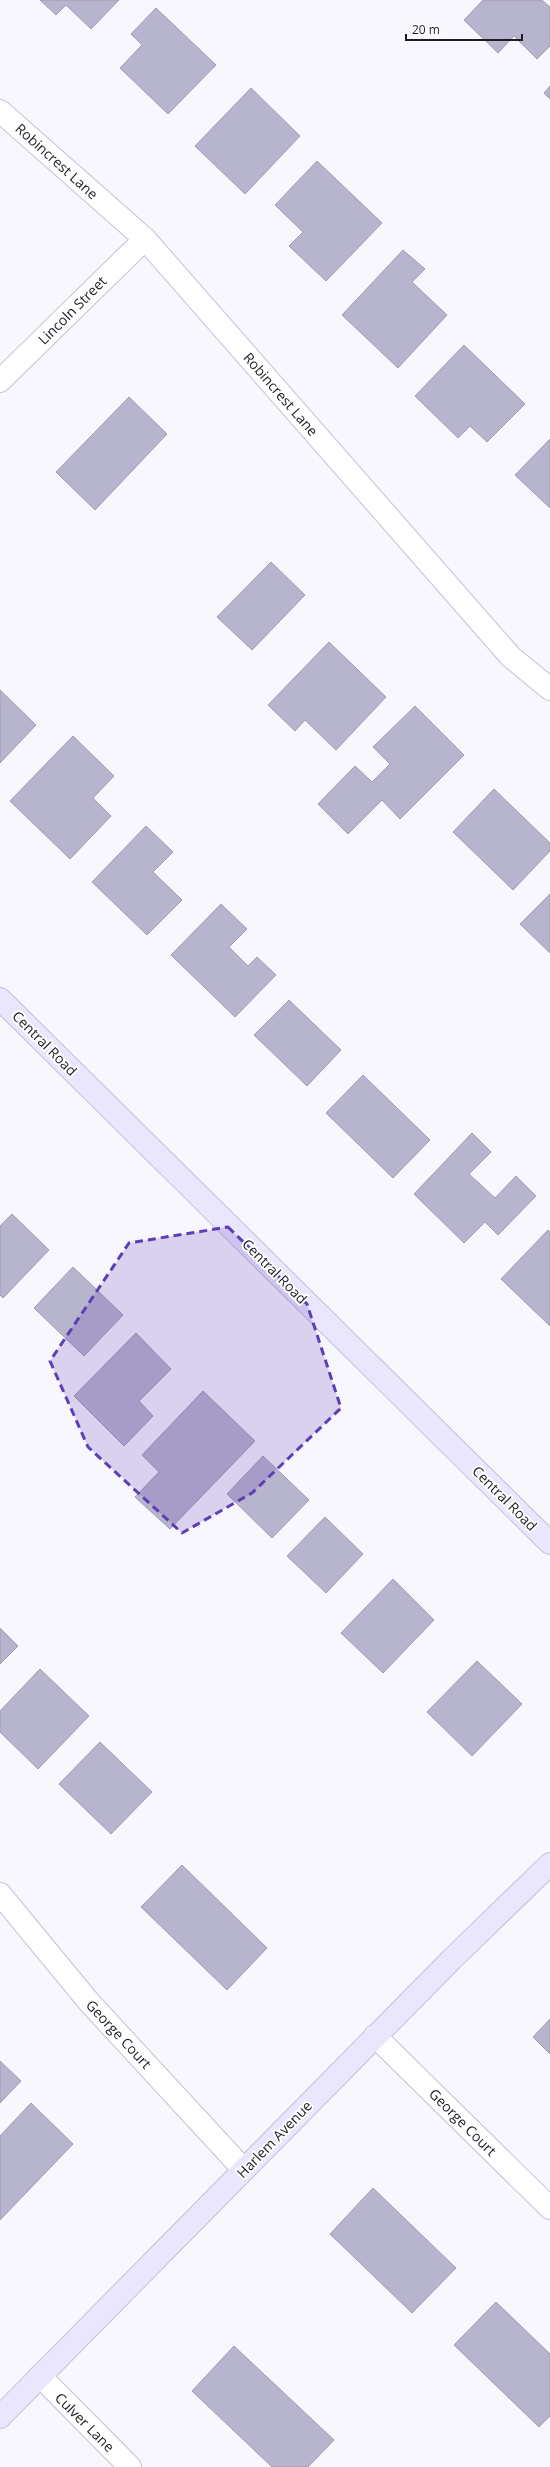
<svg xmlns="http://www.w3.org/2000/svg" width="550" height="2467" font-family="'Open Sans',sans-serif">
  <style>
    .building { fill: #b7b4cd; stroke: #9f9cb4 }
    .lines { fill: none; stroke-linecap: round; stroke-linejoin: round }
    .minor-casing { stroke: #c3c1da; stroke-width: 24 }
    .secondary-casing { stroke: #c3c1da; stroke-width: 24 }
    .minor { stroke: #fff; stroke-width: 22 }
    .secondary { stroke: #e9e6fe; stroke-width: 22 }
    .marked { fill: #5f3db6; fill-opacity: 0.2; stroke: #5f3db6; stroke-width: 3; stroke-dasharray: 8 5; stroke-linejoin: round }
    .labels { text-anchor: middle; dominant-baseline: central; stroke-width: 4; stroke-linejoin: round; paint-order: stroke }
    .street-label { font-size: 14px; fill: #1e1d27; stroke: #fff }
  </style>
  <rect width="100%" height="100%" fill="#f8f7fd"/>
  <g class="building">
    <polygon points="40,0 119,0 91,29 66,5 56,15"/>
    <polygon points="483,0 542,0 550,7 550,46 537,59 514,36 498,53 464,20"/>
    <polygon points="156,8 216,65 168,114 120,68 142,45 131,34"/>
    <polygon points="550,86 550,99 544,93"/>
    <polygon points="251,88 300,136 245,194 195,146"/>
    <polygon points="317,161 382,223 326,281 289,246 303,232 275,205"/>
    <polygon points="403,250 425,269 412,282 447,315 398,368 342,315"/>
    <polygon points="464,345 525,404 487,442 470,426 458,438 415,396"/>
    <polygon points="129,397 167,434 95,510 56,472"/>
    <polygon points="550,439 550,508 515,475"/>
    <polygon points="271,562 305,595 252,650 217,617"/>
    <polygon points="329,642 386,697 336,750 305,720 295,731 268,705"/>
    <polygon points="0,690 36,725 0,763"/>
    <polygon points="415,706 464,755 400,819 382,800 348,834 318,804 355,766 372,782 390,764 373,747"/>
    <polygon points="73,736 114,776 93,798 111,816 70,859 10,801"/>
    <polygon points="494,789 550,843 550,851 513,890 453,832"/>
    <polygon points="146,826 173,852 153,872 182,900 147,935 92,882"/>
    <polygon points="550,894 550,953 520,924"/>
    <polygon points="221,904 247,929 229,947 248,966 257,957 276,975 235,1017 171,955"/>
    <polygon points="289,1000 341,1050 307,1086 254,1035"/>
    <polygon points="363,1075 430,1140 393,1178 326,1113"/>
    <polygon points="472,1133 491,1152 469,1174 495,1198 516,1176 536,1196 498,1235 485,1222 464,1243 414,1194"/>
    <polygon points="12,1214 49,1250 3,1298 0,1295 0,1226"/>
    <polygon points="548,1230 550,1232 550,1326 501,1279"/>
    <polygon points="73,1267 123,1315 84,1356 34,1308"/>
    <polygon points="136,1333 171,1369 139,1401 153,1416 124,1446 74,1396"/>
    <polygon points="203,1391 255,1441 170,1529 135,1497 159,1472 142,1455"/>
    <polygon points="263,1456 309,1500 272,1538 227,1494"/>
    <polygon points="325,1517 363,1554 326,1593 287,1556"/>
    <polygon points="393,1579 434,1620 383,1673 341,1633"/>
    <polygon points="0,1628 18,1646 0,1664"/>
    <polygon points="477,1661 522,1704 472,1756 427,1712"/>
    <polygon points="40,1669 89,1716 38,1769 0,1732 0,1711"/>
    <polygon points="100,1742 152,1792 111,1834 59,1784"/>
    <polygon points="182,1865 267,1948 227,1990 141,1907"/>
    <polygon points="550,2019 550,2054 533,2037"/>
    <polygon points="0,2061 21,2081 0,2103"/>
    <polygon points="31,2103 73,2144 0,2220 0,2136"/>
    <polygon points="373,2188 456,2268 412,2313 330,2234"/>
    <polygon points="496,2302 550,2354 550,2416 539,2427 454,2345"/>
    <polygon points="234,2346 334,2440 308,2467 272,2467 192,2391"/>
  </g>
  <g class="lines">
    <defs>
      <g id="minor">
        <polyline points="0,111 145,239 511,657 550,689"/>
        <polyline points="0,381 145,239"/>
        <polyline points="0,1894 89,2002 244,2170"/>
        <polyline points="375,2036 550,2208"/>
        <polyline points="40,2376 130,2467"/>
      </g>
      <g id="secondary">
        <polyline points="0,999 550,1543"/>
        <polyline points="0,2417 452,1959 550,1864"/>
      </g>
    </defs>
    <use href="#minor" class="minor-casing"/>
    <use href="#secondary" class="secondary-casing"/>
    <use href="#minor" class="minor"/>
    <use href="#secondary" class="secondary"/>
  </g>
  <path class="marked" d="M228 1227 307 1304 341 1408 252 1493 182 1533 88 1447 50 1361 129 1243Z"/>
  <g class="labels">
    <g class="street-label">
      <text transform="translate(57 161) rotate(42)">Robincrest Lane</text>
      <text transform="translate(72 310) rotate(-45)">Lincoln Street</text>
      <text transform="translate(281 394) rotate(49)">Robincrest Lane</text>
      <text transform="translate(45 1043) rotate(45)">Central Road</text>
      <text transform="translate(275 1271) rotate(45)">Central Road</text>
      <text transform="translate(505 1498) rotate(45)">Central Road</text>
      <text transform="translate(119 2034) rotate(47)">George Court</text>
      <text transform="translate(463 2122) rotate(45)">George Court</text>
      <text transform="translate(274 2139) rotate(-46)">Harlem Avenue</text>
      <text transform="translate(85 2422) rotate(45)">Culver Lane</text>
    </g>
  </g>
  <path d="M406 34v6h116v-6" fill="none" stroke="#1e1d27" stroke-width="2"/>
  <text x="412" y="34" font-size="12" fill="#1e1d27" stroke="#ffffff" stroke-width="3" paint-order="stroke">20 m</text>
</svg>
